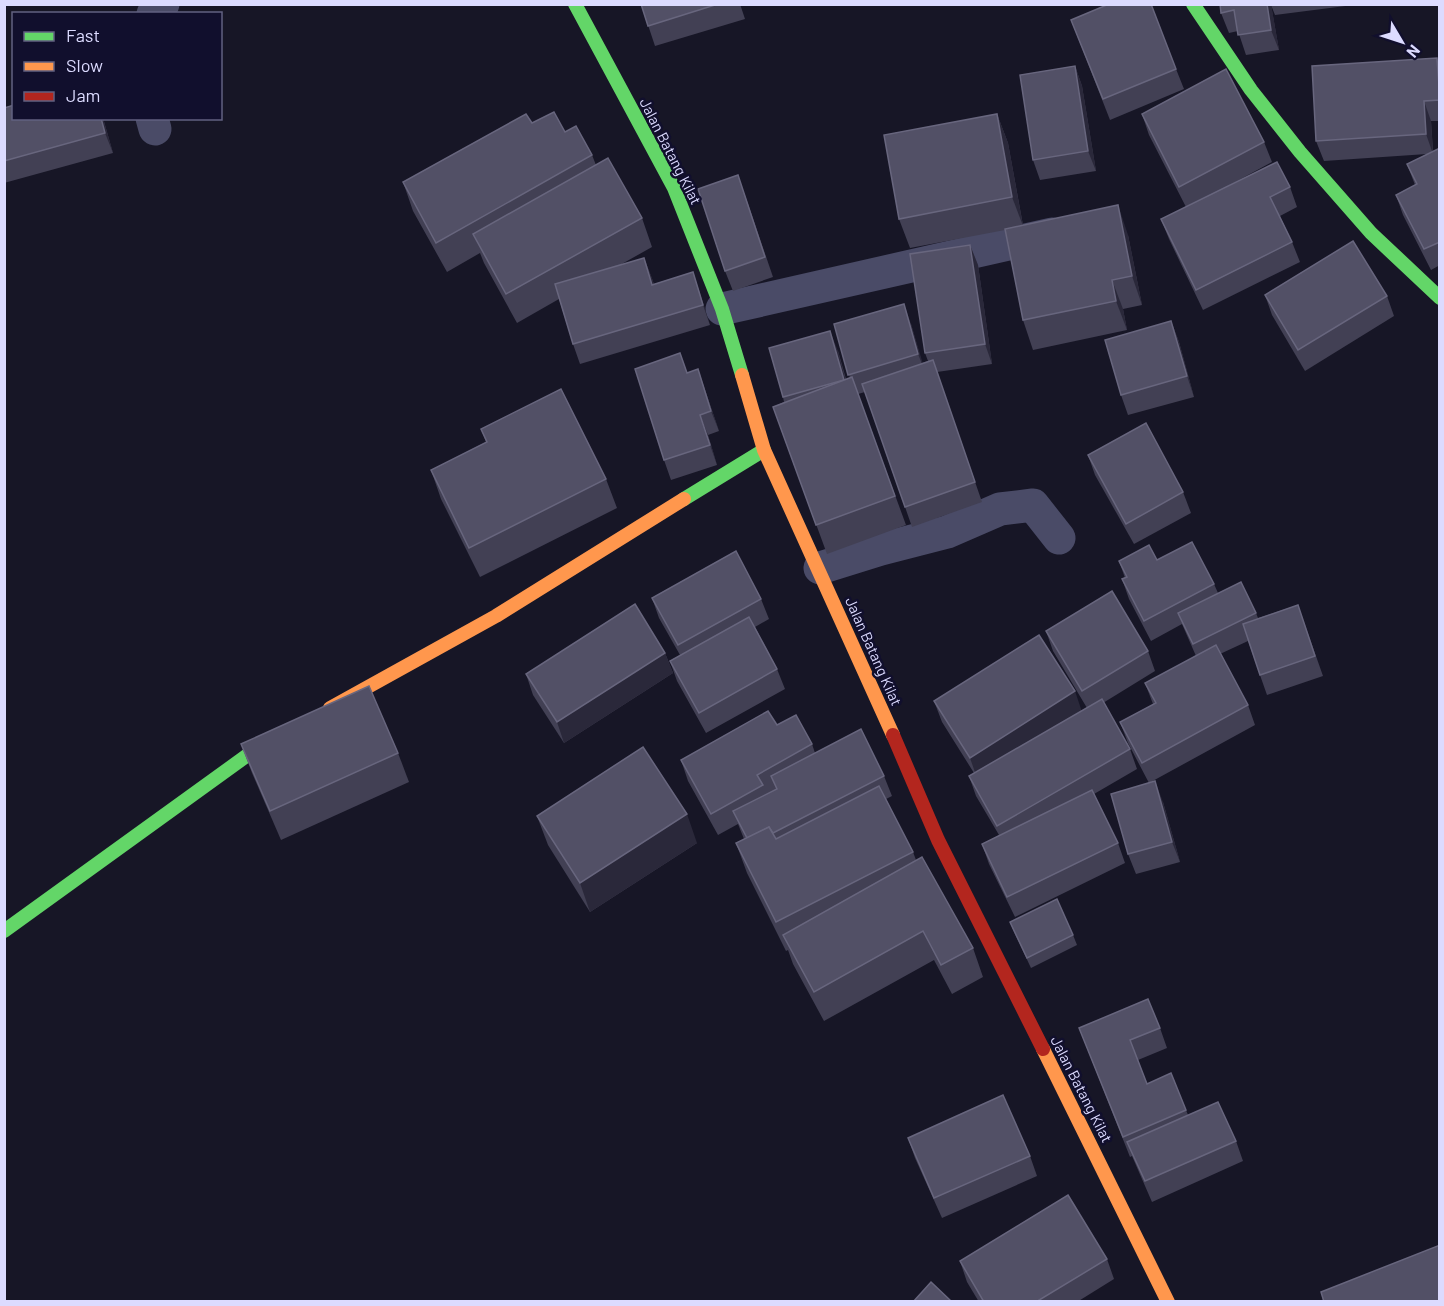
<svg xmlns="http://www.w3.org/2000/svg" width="1444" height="1306" font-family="Barlow,sans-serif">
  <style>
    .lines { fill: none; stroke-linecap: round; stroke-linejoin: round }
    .street { stroke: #4a4b67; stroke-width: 33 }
    .fast { stroke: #63d668; stroke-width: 14 }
    .slow { stroke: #ff974d; stroke-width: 14 }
    .jam { stroke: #b3261e; stroke-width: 14 }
    .wall { fill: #424054 }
    .shaded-wall { fill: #2a283a }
    .building { fill: #525066; stroke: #68667e; stroke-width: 1.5 }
    .labels { text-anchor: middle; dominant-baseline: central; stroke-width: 5; stroke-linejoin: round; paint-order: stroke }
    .street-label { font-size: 15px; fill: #dcdbff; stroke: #110f2d }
  </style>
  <rect width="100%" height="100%" fill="#171626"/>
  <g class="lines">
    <g class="street">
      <polyline points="153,14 163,4"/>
      <polyline points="152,118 155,129"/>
      <polyline points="722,309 1052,234"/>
      <polyline points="820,568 881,549 947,532 1000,509 1033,505 1059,538"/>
    </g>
    <g class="fast">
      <polyline points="575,4 674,188 722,309 742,375"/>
      <polyline points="1193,4 1251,90 1300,152 1371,233 1440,298"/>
      <polyline points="684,499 764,450"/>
      <polyline points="4,931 256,749 285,734"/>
    </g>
    <g class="slow">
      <polyline points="742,375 764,450 893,735"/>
      <polyline points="330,708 496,616 684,499"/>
      <polyline points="1043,1049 1168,1302"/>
    </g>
    <polyline class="jam" points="893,735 938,840 1043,1049"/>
  </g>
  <g class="wall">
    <polygon points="641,4 740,4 745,19 655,46"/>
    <polygon points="1220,4 1361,4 1275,15 1271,5 1279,50 1246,55 1238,31 1229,33 1221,13"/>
    <polygon points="1071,20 1176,69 1184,89 1110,120"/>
    <polygon points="1437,58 1440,64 1440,121 1431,121 1433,151 1440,148 1440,265 1431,270 1403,215 1396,195 1415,185 1407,164 1427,154 1324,161 1316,141"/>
    <polygon points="1075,66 1082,86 1096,171 1040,180 1033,160"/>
    <polygon points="4,108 14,118 103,118 113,153 4,183"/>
    <polygon points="997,114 1008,143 1023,225 1128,235 1142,305 1123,309 1127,330 1033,350 1023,320 1005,230 910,248 899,219"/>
    <polygon points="1142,114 1264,142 1272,162 1215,193 1290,187 1297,207 1280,216 1292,242 1300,262 1203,310 1169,239 1161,219 1186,207 1149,135"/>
    <polygon points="532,123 565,132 592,155 596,165 642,218 652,247 620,265 644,258 654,284 693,272 710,325 580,364 573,344 559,299 517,323 484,263 480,253 447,272 413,211 403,182"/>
    <polygon points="745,195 773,277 733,291 725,271"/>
    <polygon points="970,245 978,265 992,364 937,372 982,502 912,527 865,392 858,394 906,525 827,554 773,407 784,402 783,397 838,351 846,379 850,378 834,324 911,324 922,363 928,361 925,353"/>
    <polygon points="1265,295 1387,296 1394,316 1305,371 1272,315"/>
    <polygon points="1171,321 1179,342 1194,397 1128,415 1121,395"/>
    <polygon points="698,369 719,431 708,435 717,465 671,480 664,460 688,373"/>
    <polygon points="481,429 606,479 617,508 480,577 441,499 431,470 486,442"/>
    <polygon points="1088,455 1183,492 1191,513 1134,544 1095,475"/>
    <polygon points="1157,560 1214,584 1218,593 1256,613 1258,618 1298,605 1323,676 1267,695 1248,641 1220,654 1248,705 1255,725 1149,783 1128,743 1120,722 1153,704 1145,683 1196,656 1182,624 1151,641 1129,599 1122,579 1125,578 1119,561"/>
    <polygon points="652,598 761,599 769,619 755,627 777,669 785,689 706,733 677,681 670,661 680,655 659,618"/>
    <polygon points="1046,631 1148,651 1155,671 1103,703 1130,749 1137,769 1094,794 1118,843 1125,863 1015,917 989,864 982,844 999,835 976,796 969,776 974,773 942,722 934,701 1082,711 1087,708 1053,651"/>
    <polygon points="665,653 673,673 564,743 533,695 526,674"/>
    <polygon points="777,725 812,744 815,753 884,776 892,796 886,799 913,852 916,860 973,948 983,977 952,994 934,960 824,1021 793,964 788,950 786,951 747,873 736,843 744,839 738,824 718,835 688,781 681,760"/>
    <polygon points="241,744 398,753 409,782 281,840 252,773"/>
    <polygon points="1163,802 1180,862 1136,874 1128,854"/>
    <polygon points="537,816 697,843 590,912 548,845"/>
    <polygon points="1010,922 1073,935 1077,945 1031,968 1014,932"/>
    <polygon points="1079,1028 1160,1028 1167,1048 1138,1060 1147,1084 1171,1073 1188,1115 1236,1141 1243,1161 1152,1202 1132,1156 1130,1157"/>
    <polygon points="908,1138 1030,1156 1037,1176 942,1218 915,1158"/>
    <polygon points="1107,1259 1114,1279 1077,1302 979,1302 967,1282 960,1261"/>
  </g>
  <g class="shaded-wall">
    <polygon points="1267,4 1271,4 1279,50 1271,30"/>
    <polygon points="1437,58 1440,64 1440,95"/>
    <polygon points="1075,66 1082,86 1096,171 1088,151"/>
    <polygon points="1424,101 1431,121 1433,154 1426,134"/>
    <polygon points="997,114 1008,143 1023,226 1012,197"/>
    <polygon points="101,118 103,118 113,153 105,133"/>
    <polygon points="1118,205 1128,235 1142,305 1132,276"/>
    <polygon points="970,245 978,265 992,364 985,344"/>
    <polygon points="644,258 652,278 660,305 652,285"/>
    <polygon points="693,272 700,293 710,325 703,305"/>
    <polygon points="1112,280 1123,309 1127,330 1116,301"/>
    <polygon points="904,304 911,324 926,374 918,354"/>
    <polygon points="1171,321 1179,342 1194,397 1187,376"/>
    <polygon points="830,331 838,351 851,400 844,380"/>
    <polygon points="698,369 705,390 719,431 711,411"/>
    <polygon points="700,415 708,435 717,465 710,445"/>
    <polygon points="665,653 673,673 564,743 557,722"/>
    <polygon points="1075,691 1082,712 977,778 970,758"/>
    <polygon points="1155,781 1163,802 1180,862 1172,842"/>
    <polygon points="687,814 697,843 590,912 580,883"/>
  </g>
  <g class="building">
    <polygon points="641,4 718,4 648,26"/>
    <polygon points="1109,4 1151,4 1176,69 1103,99 1071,20"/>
    <polygon points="1220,4 1267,4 1271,30 1238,35 1234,10 1221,13"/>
    <polygon points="1437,58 1440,100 1424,101 1426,134 1316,141 1312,66"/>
    <polygon points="1075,66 1088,151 1033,160 1020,75"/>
    <polygon points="1226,69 1264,142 1179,187 1142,114"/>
    <polygon points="14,105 14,118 101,118 105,133 4,161 4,108"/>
    <polygon points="554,112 565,132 576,126 592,155 436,243 403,182 526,114 532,123"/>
    <polygon points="997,114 1012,197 899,219 884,135"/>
    <polygon points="1440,148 1440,242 1424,249 1396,195 1417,184 1407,164"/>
    <polygon points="608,158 642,218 506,294 473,234"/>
    <polygon points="1277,162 1290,187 1270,197 1292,242 1196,290 1161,219"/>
    <polygon points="738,175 765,257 725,271 698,189"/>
    <polygon points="1118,205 1132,276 1112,280 1116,301 1023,320 1005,229"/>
    <polygon points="1353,241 1387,296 1298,350 1265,295"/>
    <polygon points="970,245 985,344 925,353 910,254"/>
    <polygon points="644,258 652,285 693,272 703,305 573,344 555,284"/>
    <polygon points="904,304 918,354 848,375 834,324"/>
    <polygon points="1171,321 1187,376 1121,395 1105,340"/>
    <polygon points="830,331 844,380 783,397 769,348"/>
    <polygon points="680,353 687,373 698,369 711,411 700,415 710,445 664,460 635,369"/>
    <polygon points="933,360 975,482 905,507 862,384"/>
    <polygon points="852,377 895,496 816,525 773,407"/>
    <polygon points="561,389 606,479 469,548 431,470 487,442 481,429"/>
    <polygon points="1146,423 1183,492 1126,524 1088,455"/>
    <polygon points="1192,542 1214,584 1144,621 1122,579 1127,577 1119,561 1149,545 1157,560"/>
    <polygon points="736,551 761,599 678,645 652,598"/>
    <polygon points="1241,582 1256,613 1193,644 1178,613"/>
    <polygon points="1112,591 1148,651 1082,691 1046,631"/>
    <polygon points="635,604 665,653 557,722 526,674"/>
    <polygon points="1298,605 1315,656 1260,675 1243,624"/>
    <polygon points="749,617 777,669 699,713 670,661"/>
    <polygon points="1039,635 1075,691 970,758 934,701"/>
    <polygon points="1216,645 1248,705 1142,763 1120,722 1156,703 1145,683"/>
    <polygon points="369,686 398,753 270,811 241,744"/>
    <polygon points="1102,699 1130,749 997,826 969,776"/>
    <polygon points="768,711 777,725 796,715 812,744 757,775 763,785 711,814 681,760"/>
    <polygon points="861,729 884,776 773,833 769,827 747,838 733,811 777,789 771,776"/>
    <polygon points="643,747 687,814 580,883 537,816"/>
    <polygon points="1155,781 1172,842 1128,854 1111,794"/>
    <polygon points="879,786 913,852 776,922 736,843 769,827 776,839"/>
    <polygon points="1092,790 1118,843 1007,897 982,844"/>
    <polygon points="922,857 973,948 941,965 923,931 814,992 783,935"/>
    <polygon points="1057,899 1073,935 1027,958 1010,922"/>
    <polygon points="1148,999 1160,1028 1130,1040 1147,1084 1171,1073 1186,1110 1123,1137 1079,1028"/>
    <polygon points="1003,1095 1030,1156 934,1198 908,1138"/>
    <polygon points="1218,1102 1236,1141 1145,1181 1127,1142"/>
    <polygon points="1068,1195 1107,1259 1036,1302 984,1302 960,1261"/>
    <polygon points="1440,1245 1440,1302 1324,1302 1321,1292"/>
    <polygon points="931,1282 952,1302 913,1302"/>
  </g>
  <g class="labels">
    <g class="street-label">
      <text transform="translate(671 151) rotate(63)">Jalan Batang Kilat</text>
      <text transform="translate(874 651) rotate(66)">Jalan Batang Kilat</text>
      <text transform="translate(1082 1089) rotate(63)">Jalan Batang Kilat</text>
    </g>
  </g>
  <rect width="1444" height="1306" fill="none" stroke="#dcdbff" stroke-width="12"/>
  <rect x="12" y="12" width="210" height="108" fill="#110f2d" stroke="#626181" stroke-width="1.5"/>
  <rect x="24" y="32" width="30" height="9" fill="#63d668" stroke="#626181" stroke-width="1.5"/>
  <text x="66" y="42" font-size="18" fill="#dcdbff">Fast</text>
  <rect x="24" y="62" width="30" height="9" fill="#ff974d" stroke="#626181" stroke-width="1.5"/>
  <text x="66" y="72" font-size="18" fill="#dcdbff">Slow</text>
  <rect x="24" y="92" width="30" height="9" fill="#b3261e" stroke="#626181" stroke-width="1.5"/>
  <text x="66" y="102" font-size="18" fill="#dcdbff">Jam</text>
  <g transform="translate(1402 42) rotate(129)" stroke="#110f2d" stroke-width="4.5" paint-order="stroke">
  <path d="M0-4.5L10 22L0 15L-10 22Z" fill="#dcdbff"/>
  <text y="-9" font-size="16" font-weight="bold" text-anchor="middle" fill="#dcdbff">N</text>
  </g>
</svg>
